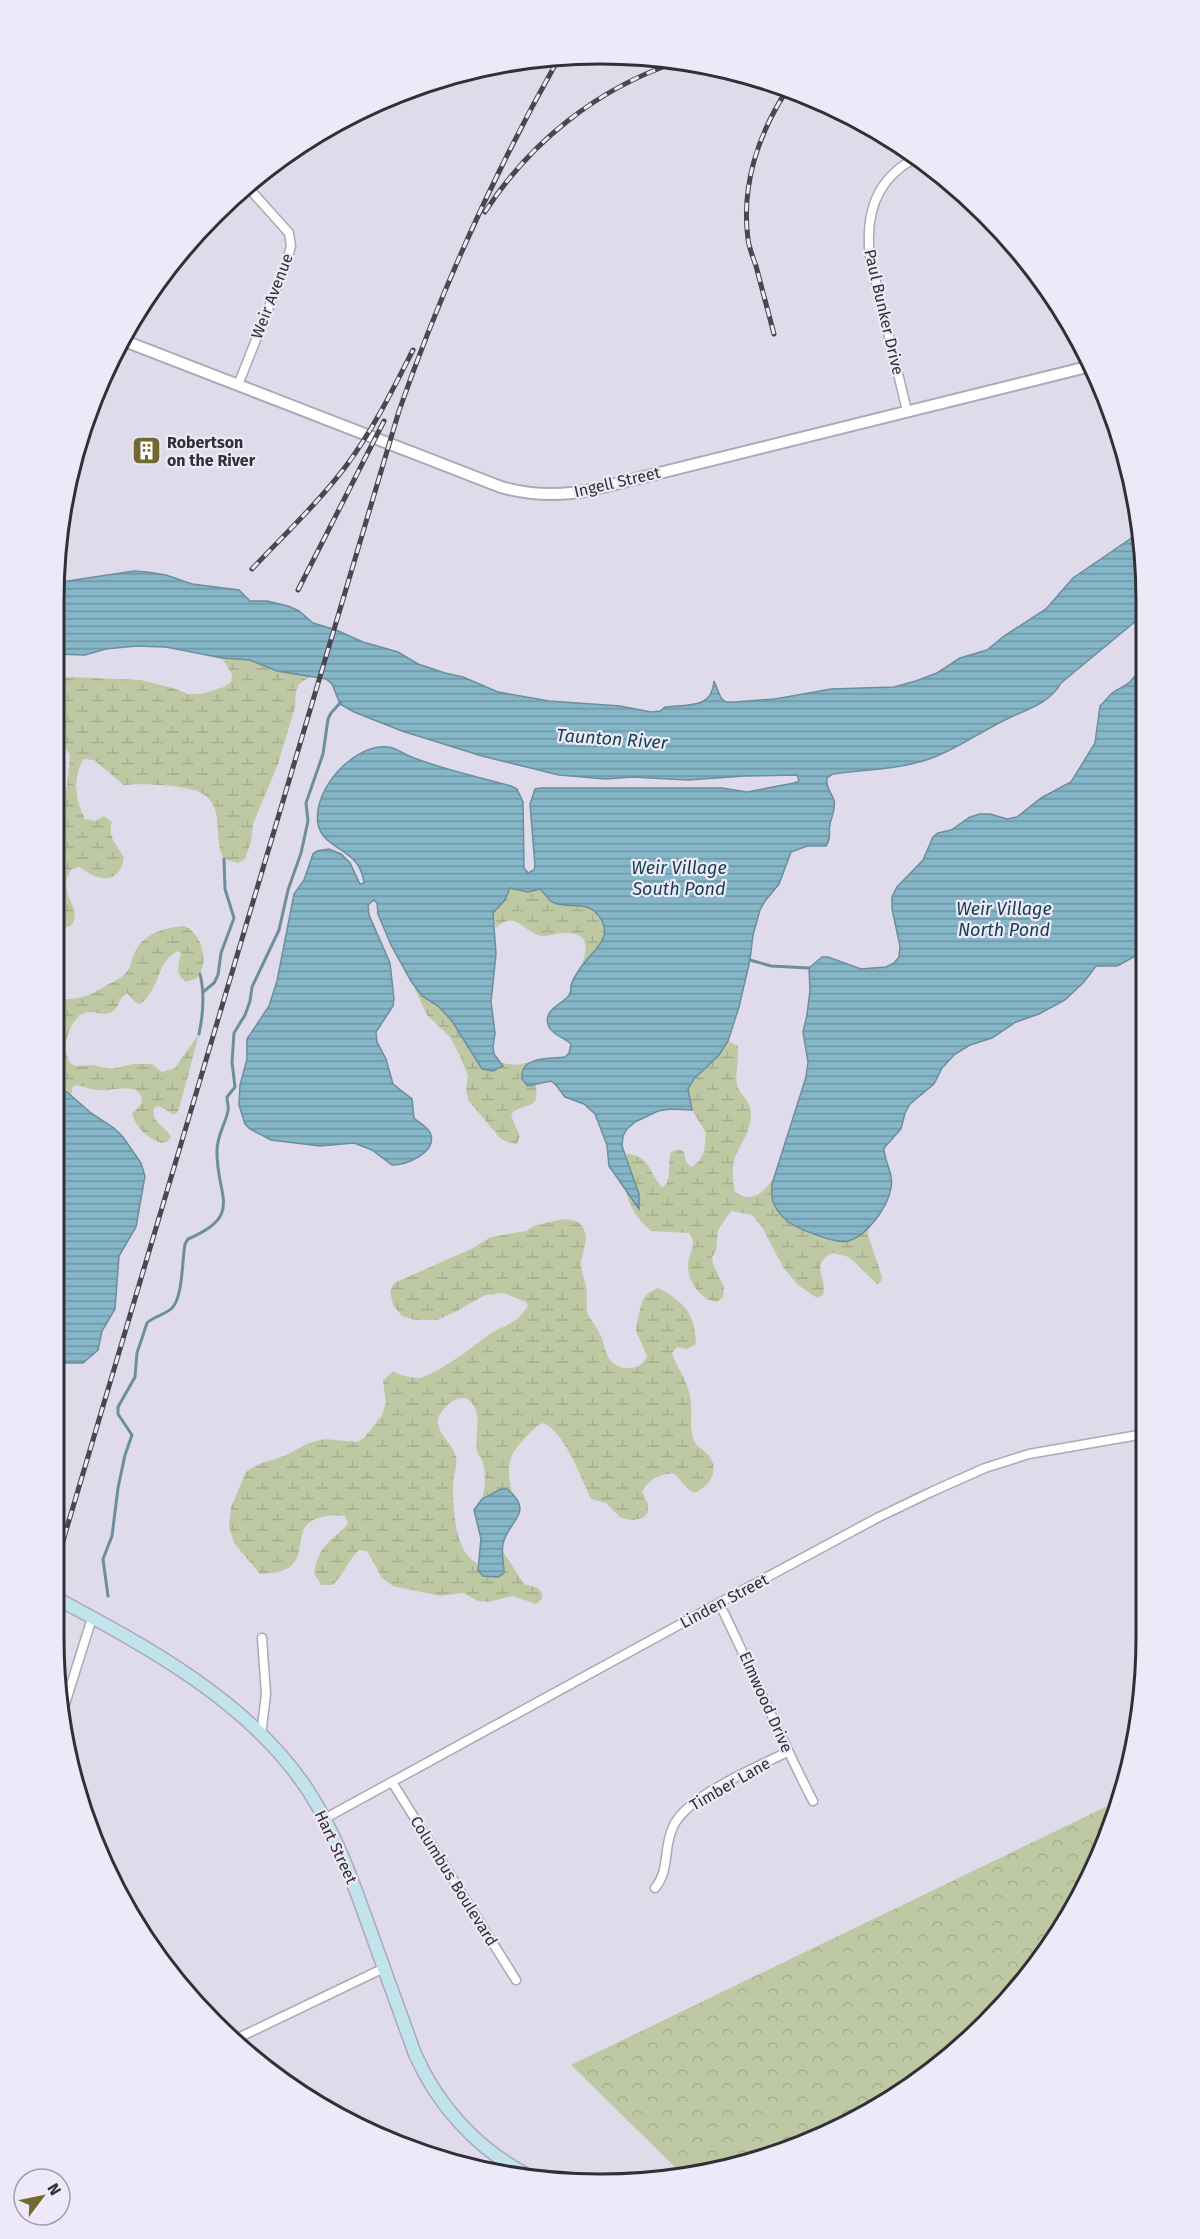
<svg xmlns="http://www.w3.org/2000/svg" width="1200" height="2239" font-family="'Fira Sans',sans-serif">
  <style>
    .forest { fill: url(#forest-crowns) }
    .wetland { fill: url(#wetland-marsh) }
    .water { fill: url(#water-rules); stroke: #6c8e9d; stroke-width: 1.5 }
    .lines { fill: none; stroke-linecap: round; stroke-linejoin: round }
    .stream { stroke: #6c8e9d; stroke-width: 3 }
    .minor-casing { stroke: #aca8b7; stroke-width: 11 }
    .tertiary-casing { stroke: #aca8b7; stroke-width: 14 }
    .secondary-casing { stroke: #aca8b7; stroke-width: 15 }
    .minor { stroke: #fff; stroke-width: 8 }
    .tertiary { stroke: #fff; stroke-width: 10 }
    .secondary { stroke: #c1e3eb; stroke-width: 12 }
    .rail-casing { stroke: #49484f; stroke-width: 5 }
    .rail { stroke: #ede9f8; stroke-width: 3; stroke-dasharray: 9; stroke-linecap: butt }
    .labels { text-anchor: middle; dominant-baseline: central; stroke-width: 4.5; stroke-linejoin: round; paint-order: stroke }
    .street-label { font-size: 16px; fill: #313036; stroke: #ede9f8 }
    .poi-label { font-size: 16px; font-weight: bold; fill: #313036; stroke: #ede9f8; text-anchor: start }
    .water-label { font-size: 18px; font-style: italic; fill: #164250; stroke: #ede9f8 }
    .rim { fill: none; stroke: #313036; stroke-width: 3 }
  </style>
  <defs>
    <pattern id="forest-crowns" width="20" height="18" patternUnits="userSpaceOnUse" patternTransform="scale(1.5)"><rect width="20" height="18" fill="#bec9a3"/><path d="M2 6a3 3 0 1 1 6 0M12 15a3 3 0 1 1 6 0" fill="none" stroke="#a4ad8d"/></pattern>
    <pattern id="wetland-marsh" width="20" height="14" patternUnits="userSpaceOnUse" patternTransform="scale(1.5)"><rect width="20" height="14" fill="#bec9a3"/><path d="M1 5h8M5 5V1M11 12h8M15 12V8" fill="none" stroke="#a4ad8d"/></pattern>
    <pattern id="water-rules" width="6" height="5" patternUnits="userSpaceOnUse" patternTransform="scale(1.5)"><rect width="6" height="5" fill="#85b7c9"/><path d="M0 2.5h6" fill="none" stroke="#6d95a4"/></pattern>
  </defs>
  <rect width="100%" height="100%" fill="#dfdbeb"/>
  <polygon class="forest" points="1120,1800 1090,1881 1033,1972 960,2049 809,2143 681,2173 571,2065"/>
  <g class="wetland">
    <path d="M222 658 250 660 277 671 311 676 299 684 296 692 295 707 278 764 253 824 251 842 245 859 238 863 224 859C215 841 220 830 216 813 214 805 210 798 203 794 190 785 140 783 124 785L94 760 84 759C72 777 75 800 85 819L95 821 104 816 112 822C107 838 117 844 124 858 119 886 97 881 80 867L72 869C54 894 85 907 71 926L63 927 55 921V810L62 800 67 786 70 755 55 733V679L70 677 141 680 173 688 188 694H201L224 687 231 682 232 674Z"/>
    <path d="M514 887C524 892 530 891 540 889L550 901 563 905H584L593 910 601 918 606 933 604 940 581 966C589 947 589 932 563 933 553 933 546 939 536 934 520 927 513 911 496 928L493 913 505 900 508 890Z"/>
    <path d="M184 926C202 933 210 963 197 978L186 982C174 974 179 964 181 953L178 951C155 962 161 990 140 1004L135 1002 127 993C118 998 120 1007 113 1011 104 1017 98 1012 90 1012 74 1012 65 1036 66 1049 66 1054 68 1058 70 1063L75 1066 93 1065 111 1069 133 1064H152L162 1072 175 1068 199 1034 179 1109 177 1113 173 1114 159 1106 154 1108C151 1124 166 1126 171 1137L167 1142 162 1143C148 1139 136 1128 132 1114L141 1104 142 1097 136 1090C119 1086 112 1091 97 1090 88 1090 82 1084 73 1086L71 1095 67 1092 60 1095 58 1101 55 1091V999C79 1000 87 997 107 985 114 981 122 978 127 972 131 967 131 960 134 954 142 934 163 928 184 926Z"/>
    <path d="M411 981 422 996 438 1006 452 1021 479 1065 493 1071 502 1066V1063L516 1065 530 1062 524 1067 528 1086 536 1085C539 1110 529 1102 513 1112L511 1117 520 1136 517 1144 509 1143 500 1138 468 1100 466 1089 468 1076 460 1056 450 1037 427 1015Z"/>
    <path d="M728 1041 738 1046C739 1058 734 1080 738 1088 743 1097 752 1104 751 1116 750 1131 742 1142 736 1155 731 1166 733 1181 735 1192 753 1205 767 1190 775 1175L772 1183 787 1221 803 1228 857 1236 868 1228V1235L882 1277 881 1282 877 1284 849 1257 832 1253C809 1265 828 1278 823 1295L817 1298 798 1285 783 1267 762 1227 752 1215 731 1211 718 1230 716 1251 712 1257 713 1264 724 1287 723 1297 718 1302C701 1301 687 1281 688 1264 689 1252 698 1244 689 1233L651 1231C639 1221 628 1206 626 1190L639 1208V1194L632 1178 626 1154C649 1154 649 1173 662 1187L665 1186C672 1176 667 1164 671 1152L679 1149 684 1152 686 1162 691 1167C705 1160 705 1147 706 1133L692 1110 688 1089C700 1071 716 1059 728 1041Z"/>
    <path d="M564 1219C570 1220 577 1220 581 1225 592 1238 581 1252 581 1264 581 1272 585 1279 586 1287 588 1296 585 1305 588 1314 591 1321 597 1327 600 1334 607 1349 605 1368 630 1368 638 1368 643 1364 647 1356L636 1331 637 1322 642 1301 648 1293 658 1288C685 1302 695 1314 696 1344L687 1349 677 1347 672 1353C677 1368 687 1380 690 1396 693 1410 689 1425 693 1438 696 1447 703 1449 709 1456 720 1471 709 1487 694 1493L689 1490 675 1474C662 1472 647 1480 642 1492L648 1504V1512L643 1518 632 1520 621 1518 606 1503 591 1499C582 1480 563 1428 542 1423 535 1427 530 1433 524 1439 506 1458 507 1468 512 1493L507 1489 489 1494 482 1499C485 1488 486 1476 483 1463 482 1459 478 1455 477 1451 474 1437 482 1419 474 1406 464 1388 445 1404 439 1416 433 1431 453 1443 456 1457 458 1466 453 1475 453 1484 453 1506 454 1552 477 1563L478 1570 504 1566 502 1550 524 1584 538 1588 542 1593V1599L536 1604 513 1596 488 1602 478 1601 463 1593 440 1596 393 1586 382 1578 367 1551 359 1550C348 1560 344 1574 333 1585H321L314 1573C319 1544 330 1543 348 1524L345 1516C330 1514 305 1516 302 1535 299 1546 301 1557 291 1566 283 1573 270 1573 260 1574L234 1543 229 1526 231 1507 246 1472 259 1464 284 1456 309 1443 324 1439 357 1442 364 1438 382 1415 386 1403 383 1381 392 1372C400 1374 412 1379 420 1378 440 1372 470 1349 487 1336 504 1324 514 1327 528 1306L526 1302 504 1293 485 1295 455 1312 437 1320H416L402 1316 393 1305 390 1291 394 1283 471 1249 491 1237 526 1231 536 1225Z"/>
  </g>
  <g class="water">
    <path d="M1141 528 1142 616 1061 683C1050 703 1028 709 1009 718 983 730 959 748 932 758 899 770 866 769 833 774L827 778C825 786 831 792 834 800 836 809 832 815 830 824 828 833 832 838 826 846H807L791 852 779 884 765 901 760 910 753 935 750 960 739 1007 728 1041 719 1055 694 1079 688 1089 692 1110 670 1109 658 1111 635 1122 627 1129 623 1136 622 1146 639 1194V1209L609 1166 607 1145 595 1114 584 1104 565 1097 556 1085 551 1081 528 1086C524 1082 521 1079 522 1074 524 1056 552 1059 565 1057L569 1053 571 1044C564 1037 554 1036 549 1027 541 1009 564 1004 569 995 572 991 570 991 571 986 572 980 576 975 579 970 590 952 616 939 599 916 586 899 569 910 552 902 547 899 545 893 540 889L528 892 510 888 505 900 493 913 496 954 491 1002 495 1033 493 1047 494 1054 503 1066 493 1071 482 1069 452 1021 438 1006 422 996 411 981 391 945 378 914 377 903 374 900 368 905 369 915 390 963 394 999 393 1006 376 1032 377 1042 386 1059 393 1084 412 1099 414 1118C419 1123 429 1127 431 1135 436 1153 406 1165 392 1165L372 1150 354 1143 320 1146 271 1140 250 1129 245 1124 239 1105 240 1085 247 1059V1039L269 1006 277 981 294 894 304 880 313 854 317 851 329 849 341 854 350 863 360 884 364 883C360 847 323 851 318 824 312 790 354 743 388 747 397 748 405 755 414 758 445 770 479 777 511 786L517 789 523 802 524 868 528 873 534 870 535 866 530 804 535 789 540 788H722L747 792 794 783 799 781 797 775 745 776 688 780 632 777 605 779 559 775 482 756 402 731 354 712 340 704 332 684 326 679 277 671 250 660 222 658 166 647 136 646 106 649 85 655 55 654V583L134 571 147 572 166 575 192 584 239 590 250 601H267L288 606 299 611 313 623 336 630 363 642 398 652 418 664 445 673 463 677 498 692 549 701 620 706 651 712 660 711 665 707C687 704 712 710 714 681L721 698 726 702H734L775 699 831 689 894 687 916 681 937 673 960 658 987 650 1004 636 1046 609 1073 578 1130 539Z"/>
    <path d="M1142 668 1143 952 1117 966H1096L1084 982 1065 1000 1039 1014 1016 1022 992 1038 970 1045 955 1054 942 1068 934 1084 910 1104 905 1113 901 1129 884 1148C884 1162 894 1173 891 1188 888 1207 867 1236 848 1241 837 1245 796 1228 787 1221 781 1216 776 1209 773 1202 771 1196 772 1190 772 1184L806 1077 808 1062 803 1032 807 1015 810 990 809 968 822 957H828L861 969 886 967 894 963 899 957 900 946 892 909V897L897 887 923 860 933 837 938 833 951 830 970 817 980 814H990L1007 819 1017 817 1041 798 1071 782 1095 743 1100 706 1112 693 1129 683Z"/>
    <polygon points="63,1092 67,1092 91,1113 114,1128 123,1137 141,1163 145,1176 136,1227 119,1256 115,1309 102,1331 98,1350 83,1363 63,1363 54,1365 55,1112"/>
    <path d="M501 1489H507C536 1513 508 1520 503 1544 501 1554 504 1563 504 1573L498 1577 483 1576 478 1570 481 1539 474 1510 482 1499Z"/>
  </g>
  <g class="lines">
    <g class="stream">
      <polyline points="750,960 771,966 809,968"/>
      <polyline points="203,992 214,983 218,975 221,953 234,918 225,889 224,859"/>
      <path d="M199 1034C203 1015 205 994 200 974"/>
      <path d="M108 1596 103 1559 112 1536 118 1488 125 1455 132 1435 118 1414V1407L135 1377 137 1353 147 1323C154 1316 165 1315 172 1308 183 1297 182 1260 185 1244L188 1239C245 1215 216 1196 217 1151 217 1135 225 1125 228 1111 229 1107 227 1102 227 1097L235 1087 232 1062 234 1033 245 1015 250 1001 252 987 279 930 288 890 301 853 308 821 306 803 323 754 328 719 331 713 341 702"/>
    </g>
    <defs>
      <g id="minor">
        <polyline points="238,385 286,264 291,246 289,233 246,185"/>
        <path d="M907 411 870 257C865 215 876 179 914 159"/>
        <path d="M719 1603C752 1669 779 1736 813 1801"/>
        <polyline points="65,1704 92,1618"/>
        <polyline points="261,1735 266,1694 262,1638"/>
        <polyline points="392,1782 516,1980"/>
        <polyline points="324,1819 719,1603 877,1518 931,1492 985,1468 1029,1454 1144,1434"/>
        <path d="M655 1888C670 1870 663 1848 673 1827 686 1796 756 1768 787 1752"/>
        <polyline points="238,2038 384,1968"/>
      </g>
      <path id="tertiary" d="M122 340 501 487C532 496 564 496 595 489L1091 366"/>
      <path id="secondary" d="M54 1597C146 1646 251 1702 309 1792 338 1837 355 1888 373 1938 387 1977 401 2015 415 2054 437 2104 475 2147 524 2173"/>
    </defs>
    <use href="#minor" class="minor-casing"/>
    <use href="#tertiary" class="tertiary-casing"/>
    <use href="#secondary" class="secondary-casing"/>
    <use href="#minor" class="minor"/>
    <use href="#tertiary" class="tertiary"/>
    <use href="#secondary" class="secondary"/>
    <defs>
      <g id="rail">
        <path d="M485 212C530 142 598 88 677 62"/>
        <path d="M774 334C768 311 762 289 756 266 753 257 749 248 748 239 741 186 758 134 787 90"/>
        <path d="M252 569C284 535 318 503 346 466 373 430 393 389 413 350"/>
        <polyline points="298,590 384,421"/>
        <path d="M54 1571 399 411C442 288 495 171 559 58"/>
      </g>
    </defs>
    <use href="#rail" class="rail-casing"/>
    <use href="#rail" class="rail"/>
  </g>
  <defs>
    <symbol id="building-square" viewBox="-11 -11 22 22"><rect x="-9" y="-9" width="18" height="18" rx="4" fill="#726834" stroke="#ede9f8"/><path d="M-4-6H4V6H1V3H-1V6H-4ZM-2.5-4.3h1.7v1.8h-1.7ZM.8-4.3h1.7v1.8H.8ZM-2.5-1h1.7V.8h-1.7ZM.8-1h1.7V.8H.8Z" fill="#fff"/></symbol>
  </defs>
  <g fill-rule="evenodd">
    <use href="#building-square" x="130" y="434" width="33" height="33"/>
  </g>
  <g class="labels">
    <g class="street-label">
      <text transform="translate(272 296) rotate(-69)">Weir Avenue</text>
      <text transform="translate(884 312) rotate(77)">Paul Bunker Drive</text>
      <text transform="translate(617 482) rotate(-13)">Ingell Street</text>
      <text transform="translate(724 1601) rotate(-28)">Linden Street</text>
      <text transform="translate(766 1702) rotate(66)">Elmwood Drive</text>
      <text transform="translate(730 1784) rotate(-30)">Timber Lane</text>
      <text transform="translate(336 1847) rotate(65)">Hart Street</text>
      <text transform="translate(454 1881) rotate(58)">Columbus Boulevard</text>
    </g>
    <g class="poi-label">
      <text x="167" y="442">Robertson<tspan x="167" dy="18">on the River</tspan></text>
    </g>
    <g class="water-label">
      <text transform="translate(612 739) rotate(4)">Taunton River</text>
      <text x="679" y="868">Weir Village<tspan x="679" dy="21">South Pond</tspan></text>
      <text x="1004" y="909">Weir Village<tspan x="1004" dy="21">North Pond</tspan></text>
    </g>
  </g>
  <path d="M0 0H1200V2239H0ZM600 64H600A536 536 0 0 1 1136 600V1638A536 536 0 0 1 600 2174H600A536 536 0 0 1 64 1638V600A536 536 0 0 1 600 64Z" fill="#ede9f8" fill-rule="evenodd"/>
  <path class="rim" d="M600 64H600A536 536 0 0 1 1136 600V1638A536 536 0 0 1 600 2174H600A536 536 0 0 1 64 1638V600A536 536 0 0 1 600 64Z"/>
  <g transform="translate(42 2197) rotate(58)"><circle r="28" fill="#ede9f8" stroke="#a29faa" stroke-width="1.5"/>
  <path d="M0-4.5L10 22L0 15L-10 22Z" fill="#726834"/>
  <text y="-9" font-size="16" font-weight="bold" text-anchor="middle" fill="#313036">N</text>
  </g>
</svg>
